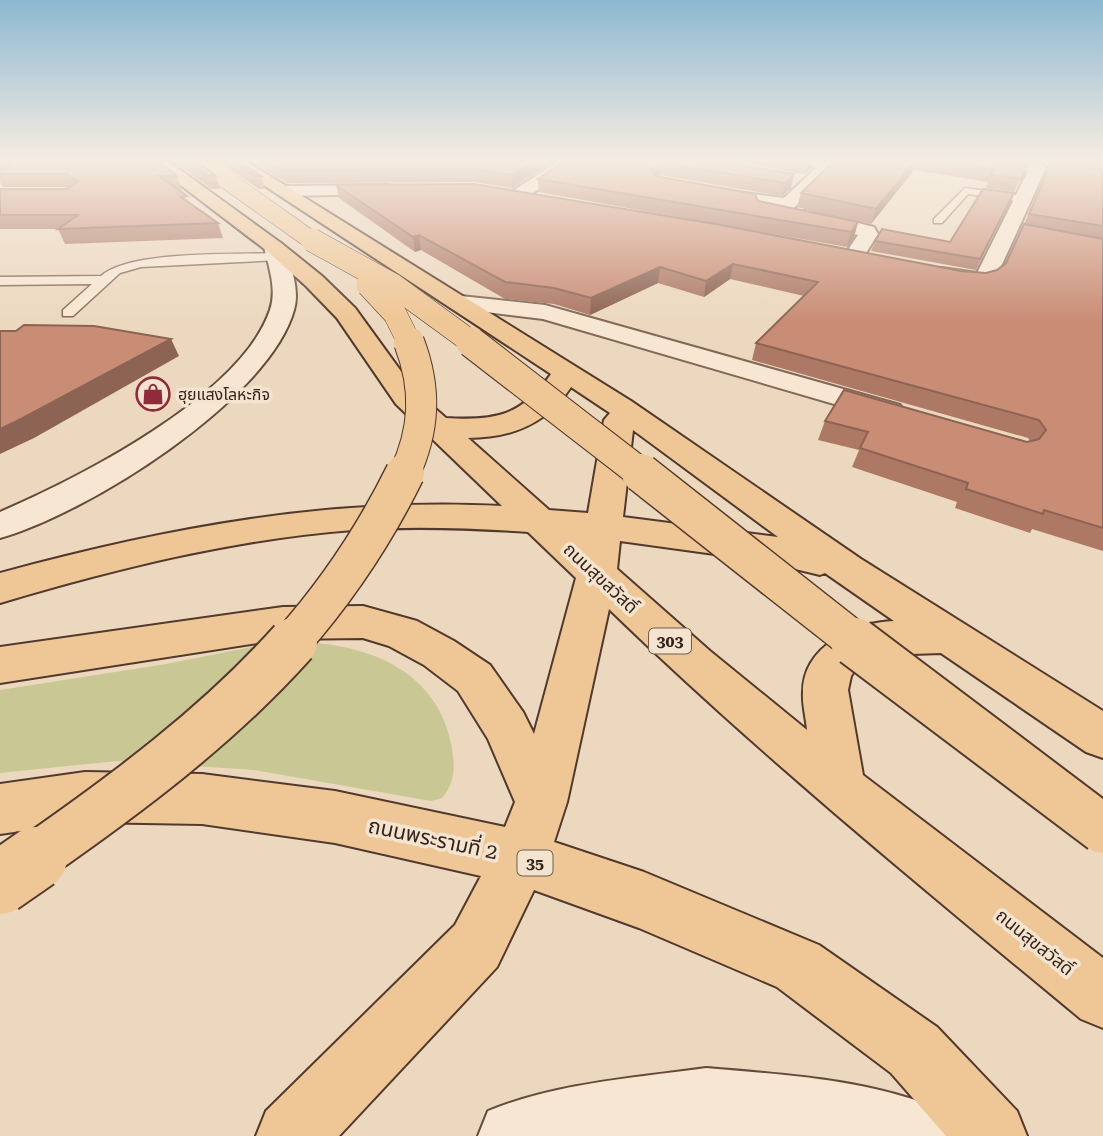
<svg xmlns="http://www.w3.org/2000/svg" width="1103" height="1136" font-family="'Roboto Serif','Noto Sans Thai',serif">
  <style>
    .green { fill: #c9c894 }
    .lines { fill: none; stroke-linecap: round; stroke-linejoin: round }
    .lane-casing { stroke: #846958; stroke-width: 3 }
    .street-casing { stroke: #846958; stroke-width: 4 }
    .secondary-casing { stroke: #664b3c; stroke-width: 4 }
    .primary-casing { stroke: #52392d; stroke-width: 4 }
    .lane { fill: #f7e7d2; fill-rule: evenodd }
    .street { fill: #f7e7d2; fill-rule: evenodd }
    .secondary { fill: #f7e7d2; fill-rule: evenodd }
    .primary { fill: #efc797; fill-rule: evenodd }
    .primary-bridge-far5-casing { stroke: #52392d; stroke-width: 19; stroke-linecap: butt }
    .primary-bridge-far4-casing { stroke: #52392d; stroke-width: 24; stroke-linecap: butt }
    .primary-bridge-far3-casing { stroke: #52392d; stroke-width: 32; stroke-linecap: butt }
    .primary-bridge-far2-casing { stroke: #52392d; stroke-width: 41; stroke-linecap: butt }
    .primary-bridge-far1-casing { stroke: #52392d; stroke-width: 52; stroke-linecap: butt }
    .primary-bridge-casing { stroke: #52392d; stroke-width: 66; stroke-linecap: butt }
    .primary-bridge-far5 { stroke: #efc797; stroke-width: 18 }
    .primary-bridge-far4 { stroke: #efc797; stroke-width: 23 }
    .primary-bridge-far3 { stroke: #efc797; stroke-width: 30 }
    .primary-bridge-far2 { stroke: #efc797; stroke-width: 38 }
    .primary-bridge-far1 { stroke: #efc797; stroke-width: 48 }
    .primary-bridge { stroke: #efc797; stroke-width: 62 }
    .wall { fill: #ad7965 }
    .shaded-wall { fill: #8d6353 }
    .building { fill: #c98d76; stroke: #8d6353; stroke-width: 2 }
    .labels { text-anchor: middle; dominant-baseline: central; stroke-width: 7; stroke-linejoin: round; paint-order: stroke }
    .far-poi-label { font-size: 16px; fill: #34241c; stroke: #f4e4cf; text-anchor: start }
    .shield { fill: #f4e4cf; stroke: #6e5e52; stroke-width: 2 }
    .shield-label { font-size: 16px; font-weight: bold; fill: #34241c }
    .street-label { font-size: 18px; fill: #34241c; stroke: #f4e4cf }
    .near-street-label { font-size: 21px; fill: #34241c; stroke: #f4e4cf }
  </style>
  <rect width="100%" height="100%" fill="#ecd8bf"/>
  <path class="green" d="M299 642C369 644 439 671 452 748 455 768 455 783 442 798L431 801 254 770 117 761 0 773V690L166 664 256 646Z"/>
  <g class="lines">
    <defs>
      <g id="lane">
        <polygon points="965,188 1023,196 1028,199 1023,202 968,194 942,223 934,223 934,219"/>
        <path d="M277 253 281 254V260L141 267 120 273 73 316H63V310L92 284 0 285V277L101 276C130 250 235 255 277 253Z"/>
      </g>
      <g id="street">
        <polygon points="559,161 578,161 523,200 511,200 508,196 511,192"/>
        <polygon points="801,161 828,161 835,166 794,208 788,209 728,201 719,196 728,191 784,198 816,168"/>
        <polygon points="986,161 1026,161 1044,165 1046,168 994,282 974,287 934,280 931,275 934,270 942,268 977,273 1028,171 994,166"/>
        <polygon points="389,185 398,190 395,194 283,196 274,191 283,186"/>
        <polygon points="807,210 874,227 878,234 861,261 847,261 843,257 858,235 800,220 798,216 800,212"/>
        <polygon points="461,296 545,305 900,405 904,411 900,417 889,420 543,319 453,308 449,303 453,298"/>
      </g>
      <g id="secondary">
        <path d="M274 241 281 243 284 247C291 266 300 290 294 310 269 400 86 514 0 538V512C79 478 241 396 270 310 277 290 269 267 264 247L267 243Z"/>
        <path d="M706 1068C788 1075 868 1079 945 1111L955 1136H478L488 1111C556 1083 634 1078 706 1068Z"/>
      </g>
      <path id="primary" d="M149 161H168L281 243 322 276 355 308 416 392 446 418C495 421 522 416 551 374L227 161H246L631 401 861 559 1103 711V758L1086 752 941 653 884 655 857 667 851 676 848 690 863 775 1103 958V1028L1081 1019C920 886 759 754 609 609L567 802 554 842 644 872 819 945 937 1027 1017 1111 1027 1136H946L891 1073 777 987 639 928 534 890 497 967 339 1136H256L266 1111 455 925 481 876 335 843 202 824 85 822 0 834V784L85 772 202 774 335 791 505 827 515 802 488 739 458 691 424 665 389 646 363 638 283 639 0 683V647L283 607 363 606 417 621 454 641 490 665 523 712 534 734 576 578 528 532C470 528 411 526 353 530 233 539 115 569 0 603V573C165 528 330 497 502 506L396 404 337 318 306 286 267 251ZM571 387 610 413 604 420 588 513 549 510 468 438C511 438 547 424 571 387ZM633 430 778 537 623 517ZM620 541 758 560 820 575 825 573 894 621C855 622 803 646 803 692 802 704 806 718 807 730L710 651 617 569Z"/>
    </defs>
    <use href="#lane" class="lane-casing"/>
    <use href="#street" class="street-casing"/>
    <use href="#secondary" class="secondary-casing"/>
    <use href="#primary" class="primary-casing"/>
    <use href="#lane" class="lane"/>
    <use href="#street" class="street"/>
    <use href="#secondary" class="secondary"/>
    <use href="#primary" class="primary"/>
    <defs>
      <polyline id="primary-bridge-far5" points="200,161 314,242"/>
      <g id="primary-bridge-far4">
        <polyline points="312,240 393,285 474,344"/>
        <polyline points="368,285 395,314 410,344"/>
      </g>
      <g id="primary-bridge-far3">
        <polyline points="471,342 643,475"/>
        <path d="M404 475C425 430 427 389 409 342"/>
      </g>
      <g id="primary-bridge-far2">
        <polyline points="641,473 857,643"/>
        <path d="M291 643C337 591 374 536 405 473"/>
      </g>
      <g id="primary-bridge-far1">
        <polyline points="855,642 1103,829"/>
        <path d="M33 859C125 795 218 726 293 642"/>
      </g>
      <polyline id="primary-bridge" points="0,883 36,858"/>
    </defs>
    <use href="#primary-bridge-far5" class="primary-bridge-far5-casing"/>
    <use href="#primary-bridge-far4" class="primary-bridge-far4-casing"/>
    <use href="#primary-bridge-far3" class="primary-bridge-far3-casing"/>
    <use href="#primary-bridge-far2" class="primary-bridge-far2-casing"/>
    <use href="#primary-bridge-far1" class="primary-bridge-far1-casing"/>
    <use href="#primary-bridge" class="primary-bridge-casing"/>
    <use href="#primary-bridge-far5" class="primary-bridge-far5"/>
    <use href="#primary-bridge-far4" class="primary-bridge-far4"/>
    <use href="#primary-bridge-far3" class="primary-bridge-far3"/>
    <use href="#primary-bridge-far2" class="primary-bridge-far2"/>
    <use href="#primary-bridge-far1" class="primary-bridge-far1"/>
    <use href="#primary-bridge" class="primary-bridge"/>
  </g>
  <g class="wall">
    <polygon points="173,161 196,161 216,176 220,189 211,189"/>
    <polygon points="218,161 238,161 261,176 265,189 259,189"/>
    <polygon points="251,161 554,161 512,188 475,182 287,183"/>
    <polygon points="564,161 716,161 794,174 791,188 782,196 660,175 658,177 758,201 858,222 854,237 847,247 722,225 961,271 986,273 997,270 1006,264 1052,162 1044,161 1103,161 1103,551 1032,529 1030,533 955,508 957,502 852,467 859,450 818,440 825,421 1027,442 1030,441 1028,438 752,360 756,343 804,296 730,279 704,297 658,283 590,315 554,304 505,299 421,250 415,252 339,198 336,185 721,225 539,192 538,179"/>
    <polygon points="730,161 813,161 811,169 805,174"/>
    <polygon points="831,161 1029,161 1014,192 986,188 988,182 914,170 871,224 797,207 801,193 832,163"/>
    <polygon points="0,172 177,176 182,190 177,190 190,203 218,223 223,238 65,244 58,229 0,229 0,189 66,189 69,187 3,187 0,182"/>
    <polygon points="1014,193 976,270 871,251 875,241 950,242"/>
  </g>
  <g class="shaded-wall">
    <polygon points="0,161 15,161 0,171"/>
    <polygon points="534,161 554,161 512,188 512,175"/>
    <polygon points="808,161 813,161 811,169 805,174"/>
    <polygon points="915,161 917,161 914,170 871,224 876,209"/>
    <polygon points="662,163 660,175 649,182 651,169"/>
    <polygon points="794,174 791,188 782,196 785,183"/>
    <polygon points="858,222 854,237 847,247 851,232"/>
    <polygon points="419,235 421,250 415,252 413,237"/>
    <polygon points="733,264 730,279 704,297 706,281"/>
    <polygon points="660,267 658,283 590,315 591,298"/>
    <polygon points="171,339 179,356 34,438 0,454 0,429"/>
  </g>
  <g class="building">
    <polygon points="17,161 158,161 177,176 159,176 187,196 181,197 218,223 58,229 78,215 0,215 0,189 66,189 78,182 67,174 0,174 0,172"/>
    <polygon points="186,161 196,161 216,176 207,176"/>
    <polygon points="233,161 238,161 261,176 255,176"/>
    <polygon points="269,161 534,161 512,175 474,169 283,170"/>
    <polygon points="564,161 716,161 794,174 785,183 662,163 651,169 655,176 755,194 758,201 858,222 851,232 538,179"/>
    <polygon points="834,161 915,161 876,209 801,193"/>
    <polygon points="944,161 1029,161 1021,179 991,175 995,169"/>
    <polygon points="1052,161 1103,170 1103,226 1029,214"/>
    <polygon points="474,184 721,225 961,271 986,273 997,270 1006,263 1024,224 1103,239 1103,528 1044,510 1043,514 966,489 968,483 860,448 868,432 825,421 844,390 1027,442 1039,439 1046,430 1039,420 756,343 818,282 733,264 706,281 660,267 591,298 554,288 505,282 419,235 413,237 336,185"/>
    <polygon points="983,189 1014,193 980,259 875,241 882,229 950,242"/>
    <polygon points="24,325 94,326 171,339 21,419 0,429 0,331 16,331"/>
  </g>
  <linearGradient id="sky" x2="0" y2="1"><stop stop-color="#8cb8d2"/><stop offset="0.5" stop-color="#f6ede2"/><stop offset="1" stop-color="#f6ede2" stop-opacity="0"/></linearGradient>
  <rect width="1103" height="320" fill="url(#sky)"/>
  <defs>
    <symbol id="shop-ring" viewBox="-11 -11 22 22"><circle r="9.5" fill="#f4e4cf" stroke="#912a39" stroke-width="1.5"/><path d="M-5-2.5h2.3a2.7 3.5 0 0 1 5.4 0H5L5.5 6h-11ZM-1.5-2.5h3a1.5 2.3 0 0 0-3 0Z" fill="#912a39"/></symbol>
  </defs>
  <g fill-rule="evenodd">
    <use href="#shop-ring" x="134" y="375" width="38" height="38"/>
  </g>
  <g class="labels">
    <g class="far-poi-label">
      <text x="178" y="394">ฮุยแสงโลหะกิจ</text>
    </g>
    <g class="shield">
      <rect x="649" y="628.5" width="42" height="25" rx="5"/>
      <rect x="517.5" y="850.5" width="35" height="25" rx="5"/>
    </g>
    <g class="shield-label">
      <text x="670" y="641">303</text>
      <text x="535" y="863">35</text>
    </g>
    <g class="street-label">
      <text transform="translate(601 578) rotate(43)">ถนนสุขสวัสดิ์</text>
      <text transform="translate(1035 942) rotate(39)">ถนนสุขสวัสดิ์</text>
    </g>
    <g class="near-street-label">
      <text transform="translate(433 839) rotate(12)">ถนนพระรามที่ 2</text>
    </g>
  </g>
</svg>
